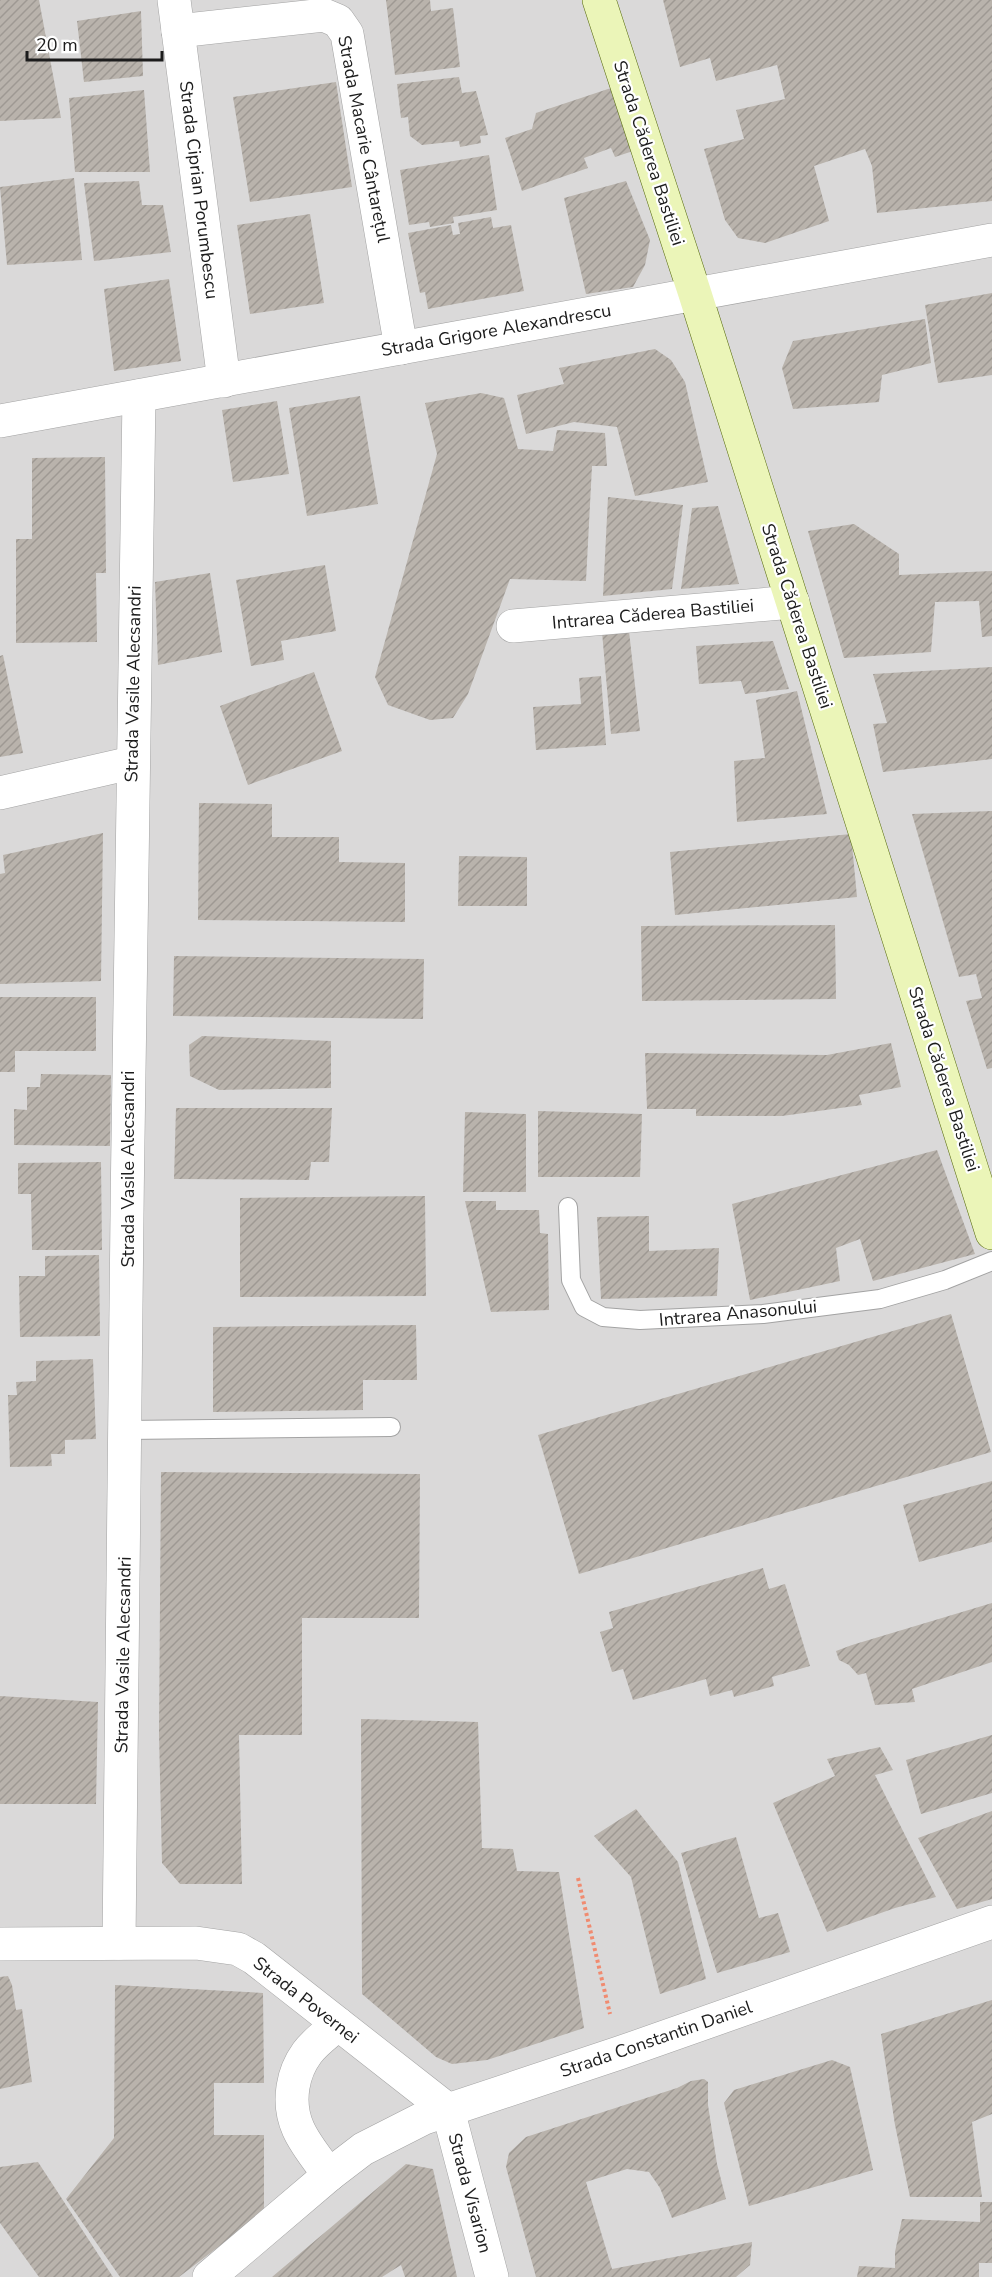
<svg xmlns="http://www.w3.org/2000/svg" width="992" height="2277" font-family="'Nunito Sans',sans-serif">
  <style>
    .residential { fill: #dad9d9 }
    .building { fill: url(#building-hatch) }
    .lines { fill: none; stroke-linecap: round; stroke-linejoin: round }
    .lane-casing { stroke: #a3a3a3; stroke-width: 20 }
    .street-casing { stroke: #a3a3a3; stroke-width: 34 }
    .secondary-casing { stroke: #566a0c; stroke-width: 34 }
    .path { stroke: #f08b70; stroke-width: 4; stroke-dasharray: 3 3; stroke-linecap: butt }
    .lane { stroke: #fff; stroke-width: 18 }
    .street { stroke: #fff; stroke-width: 33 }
    .secondary { stroke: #ebf5b8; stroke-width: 33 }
    .labels { text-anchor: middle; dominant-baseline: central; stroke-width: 4.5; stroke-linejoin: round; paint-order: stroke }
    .street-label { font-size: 18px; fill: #1c1c1c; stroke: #fff }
  </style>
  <defs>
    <pattern id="building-hatch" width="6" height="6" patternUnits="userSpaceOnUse" patternTransform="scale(1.5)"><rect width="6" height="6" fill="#b9b3ac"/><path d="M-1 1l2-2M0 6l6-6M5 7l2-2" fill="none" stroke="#9e9993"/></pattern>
  </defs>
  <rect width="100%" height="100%" fill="#edeae2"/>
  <rect class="residential" x="0" y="0" width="992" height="2277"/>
  <g class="building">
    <polygon points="0,0 39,0 61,118 0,121"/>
    <polygon points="386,0 430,0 431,11 453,8 460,67 395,75"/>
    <polygon points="663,0 992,0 992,201 877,213 872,166 865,149 814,166 829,221 765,243 738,238 725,220 704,149 744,139 736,110 785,99 777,65 716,81 710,58 680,67"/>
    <polygon points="141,11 143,76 84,82 77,21"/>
    <polygon points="459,77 462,93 476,91 488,135 480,136 481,143 460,147 459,141 422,145 410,136 408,117 401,118 397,84"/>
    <polygon points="336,82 352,187 250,202 233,97"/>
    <polygon points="620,85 642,148 615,157 611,148 584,158 588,168 522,191 505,138 532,129 536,113"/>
    <polygon points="144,90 150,172 75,172 69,98"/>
    <polygon points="489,155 497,210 453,217 454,223 430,227 429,222 409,225 400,170"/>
    <polygon points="74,178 82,260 7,265 0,187"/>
    <polygon points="139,181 142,205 163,205 171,252 94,261 84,183"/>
    <polygon points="626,181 650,240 645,265 633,287 586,294 564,198"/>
    <polygon points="310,214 324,303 250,314 237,225"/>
    <polygon points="491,217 493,228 511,225 524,291 428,309 425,292 420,293 408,233 451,225 453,235 460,234 458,223"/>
    <polygon points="169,279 181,361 114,371 104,289"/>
    <polygon points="992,293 992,375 938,383 925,305"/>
    <polygon points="925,319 931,363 882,375 879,402 793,409 782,368 793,341"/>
    <polygon points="655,349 671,360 685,382 708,482 635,496 617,427 574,422 526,434 517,395 564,384 559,368"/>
    <polygon points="481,393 504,398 518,449 553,451 557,430 605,433 607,466 592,466 586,581 510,579 468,694 453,718 430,720 388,705 375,677 437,454 425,403"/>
    <polygon points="360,396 378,504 307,516 289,408"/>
    <polygon points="277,401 289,474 233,482 222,410"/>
    <polygon points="105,457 106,573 96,573 97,642 16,643 16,539 32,539 32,458"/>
    <polygon points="608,497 683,505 672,589 603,596"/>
    <polygon points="718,506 739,584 681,589 692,508"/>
    <polygon points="854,524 899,554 899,575 992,571 992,636 982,637 979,601 935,602 931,652 844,658 808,531"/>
    <polygon points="325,565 336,631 281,641 284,660 251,666 236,580"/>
    <polygon points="210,573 222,652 158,665 155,582"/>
    <polygon points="629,631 640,731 611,734 602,632"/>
    <polygon points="773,641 789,689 745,694 741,681 699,684 696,646"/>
    <polygon points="3,655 23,753 0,757 0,656"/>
    <polygon points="992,667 992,759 883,772 873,724 887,723 873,674"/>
    <polygon points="314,672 342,751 248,785 220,706"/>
    <polygon points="601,676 606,745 536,750 533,707 581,704 579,678"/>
    <polygon points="797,691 827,814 737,822 734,761 765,758 756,700"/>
    <polygon points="199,803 272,804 272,837 339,837 339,862 405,863 405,922 198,920"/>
    <polygon points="992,811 992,1068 987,1069 966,1001 982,998 976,974 959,977 912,814"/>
    <polygon points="103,833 101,981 0,984 0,874 5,873 3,855"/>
    <polygon points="851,834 857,897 675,915 670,852"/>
    <polygon points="459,856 527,857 527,906 458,906"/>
    <polygon points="835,925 836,999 642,1001 641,926"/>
    <polygon points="174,956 424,959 423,1019 173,1016"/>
    <polygon points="0,997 96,997 96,1051 15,1051 15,1072 0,1072"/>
    <polygon points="202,1036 331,1041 331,1088 219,1090 190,1076 189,1045"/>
    <polygon points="891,1043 901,1087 859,1095 862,1105 782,1116 696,1116 696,1109 647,1109 645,1053 827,1055"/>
    <polygon points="41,1074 111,1075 110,1146 14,1145 14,1109 27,1110 27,1087 40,1087"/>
    <polygon points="176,1108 332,1108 329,1162 311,1162 309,1180 174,1179"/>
    <polygon points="538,1111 642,1114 640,1177 538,1177"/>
    <polygon points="465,1112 526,1114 526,1192 463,1192"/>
    <polygon points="937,1150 975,1254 873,1281 860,1239 836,1248 840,1281 750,1300 732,1204"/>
    <polygon points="101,1162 102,1250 32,1250 31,1194 18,1194 18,1163"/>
    <polygon points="425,1196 426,1296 240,1297 240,1198"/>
    <polygon points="465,1201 496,1201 496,1210 539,1210 540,1233 548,1234 549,1310 491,1312"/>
    <polygon points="649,1216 649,1251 719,1248 717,1296 601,1299 597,1217"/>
    <polygon points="99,1255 100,1336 20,1337 19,1276 45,1276 45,1256"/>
    <polygon points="951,1314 991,1452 579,1574 538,1435"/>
    <polygon points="416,1325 417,1380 363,1380 363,1410 213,1412 213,1327"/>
    <polygon points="93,1359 96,1439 65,1440 65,1454 51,1454 52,1466 10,1467 8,1395 17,1395 16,1382 36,1381 36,1361"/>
    <polygon points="161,1472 420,1474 419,1618 302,1618 302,1735 239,1735 242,1884 180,1884 162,1863 159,1734"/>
    <polygon points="992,1481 992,1542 919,1562 903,1505"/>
    <polygon points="763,1568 769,1589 785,1584 810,1666 772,1677 774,1686 734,1697 732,1690 710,1696 706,1679 633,1700 623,1669 612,1672 600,1632 613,1628 609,1612"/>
    <polygon points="992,1603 992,1662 912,1689 915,1702 875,1705 866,1673 858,1675 849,1665 839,1660 836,1651 852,1645"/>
    <polygon points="0,1696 98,1702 96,1804 0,1804"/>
    <polygon points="361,1719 478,1722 482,1848 513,1849 517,1871 559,1872 584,2028 487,2060 452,2064 436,2057 362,1994"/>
    <polygon points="992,1735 992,1793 921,1814 906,1760"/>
    <polygon points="880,1747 893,1770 875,1775 936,1897 895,1908 827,1932 773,1803 835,1776 827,1759"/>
    <polygon points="636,1809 678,1862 706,1979 660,1994 631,1877 594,1836"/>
    <polygon points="992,1811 992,1899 957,1909 918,1838"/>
    <polygon points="736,1837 759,1918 778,1913 790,1952 717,1973 681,1853"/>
    <polygon points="8,1976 12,1985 16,2010 22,2009 32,2082 0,2089 0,1977"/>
    <polygon points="115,1985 263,1993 264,2083 214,2083 214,2135 264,2135 264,2212 179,2277 120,2277 66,2199 114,2138"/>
    <polygon points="992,2000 992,2114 972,2122 982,2197 910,2197 895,2125 881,2034"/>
    <polygon points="832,2060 850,2067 873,2170 749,2206 724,2103 734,2090"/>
    <polygon points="704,2079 708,2082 708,2105 717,2164 726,2199 672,2218 660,2188 649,2172 627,2169 586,2182 612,2269 752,2242 750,2265 736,2277 536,2277 506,2167 509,2153 526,2137 677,2088 691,2081"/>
    <polygon points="38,2162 113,2277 39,2277 0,2223 0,2167"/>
    <polygon points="406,2164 433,2169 457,2277 405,2277 401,2265 382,2277 272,2277"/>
    <polygon points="980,2202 992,2202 992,2263 979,2263 979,2277 857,2277 859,2266 895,2268 895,2252 902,2219 980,2222"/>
  </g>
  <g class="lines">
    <defs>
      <g id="lane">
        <polyline points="568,1207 571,1280 584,1307 603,1317 640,1320 763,1314 880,1299 945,1280 992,1261"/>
        <polyline points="126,1430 391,1427"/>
      </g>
      <g id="street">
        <polyline points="174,0 224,381"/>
        <polyline points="178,31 324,15 338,21 347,34 401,348"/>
        <polyline points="0,421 992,240"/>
        <polyline points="513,626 793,602"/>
        <polyline points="0,793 131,763"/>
        <path d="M119 1943C126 1427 128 912 139 396"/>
        <polyline points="0,1944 196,1943 238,1949 254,1958 448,2110 492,2277"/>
        <path d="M329 2175C308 2146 287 2125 293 2087 295 2074 299 2064 307 2053 315 2042 328 2033 338 2024"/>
        <polyline points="209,2277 329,2175 363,2149 424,2118 619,2053 992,1922"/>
      </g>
      <polyline id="secondary" points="599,0 695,294 992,1233"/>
    </defs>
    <use href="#lane" class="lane-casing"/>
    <use href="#street" class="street-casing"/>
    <use href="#secondary" class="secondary-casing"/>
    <polyline class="path" points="578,1878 610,2014"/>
    <use href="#lane" class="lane"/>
    <use href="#street" class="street"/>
    <use href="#secondary" class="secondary"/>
  </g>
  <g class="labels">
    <g class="street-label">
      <text transform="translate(364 139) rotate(79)">Strada Macarie Cântarețul</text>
      <text transform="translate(649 153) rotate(72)">Strada Căderea Bastiliei</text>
      <text transform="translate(199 190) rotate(83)">Strada Ciprian Porumbescu</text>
      <text transform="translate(496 330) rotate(-10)">Strada Grigore Alexandrescu</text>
      <text transform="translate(653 614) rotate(-5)">Intrarea Căderea Bastiliei</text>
      <text transform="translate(797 616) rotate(72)">Strada Căderea Bastiliei</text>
      <text transform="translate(133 684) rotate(-89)">Strada Vasile Alecsandri</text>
      <text transform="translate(944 1079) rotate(72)">Strada Căderea Bastiliei</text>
      <text transform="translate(128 1169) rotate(-90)">Strada Vasile Alecsandri</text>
      <text transform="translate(738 1313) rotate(-5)">Intrarea Anasonului</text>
      <text transform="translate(123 1655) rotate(-89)">Strada Vasile Alecsandri</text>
      <text transform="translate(306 2000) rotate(38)">Strada Povernei</text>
      <text transform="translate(656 2039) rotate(-19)">Strada Constantin Daniel</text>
      <text transform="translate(470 2193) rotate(75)">Strada Visarion</text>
    </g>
  </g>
  <path d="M27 51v9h135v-9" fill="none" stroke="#1c1c1c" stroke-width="3"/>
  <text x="36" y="51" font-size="18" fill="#1c1c1c" stroke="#ffffff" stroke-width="4.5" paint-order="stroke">20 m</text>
</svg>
